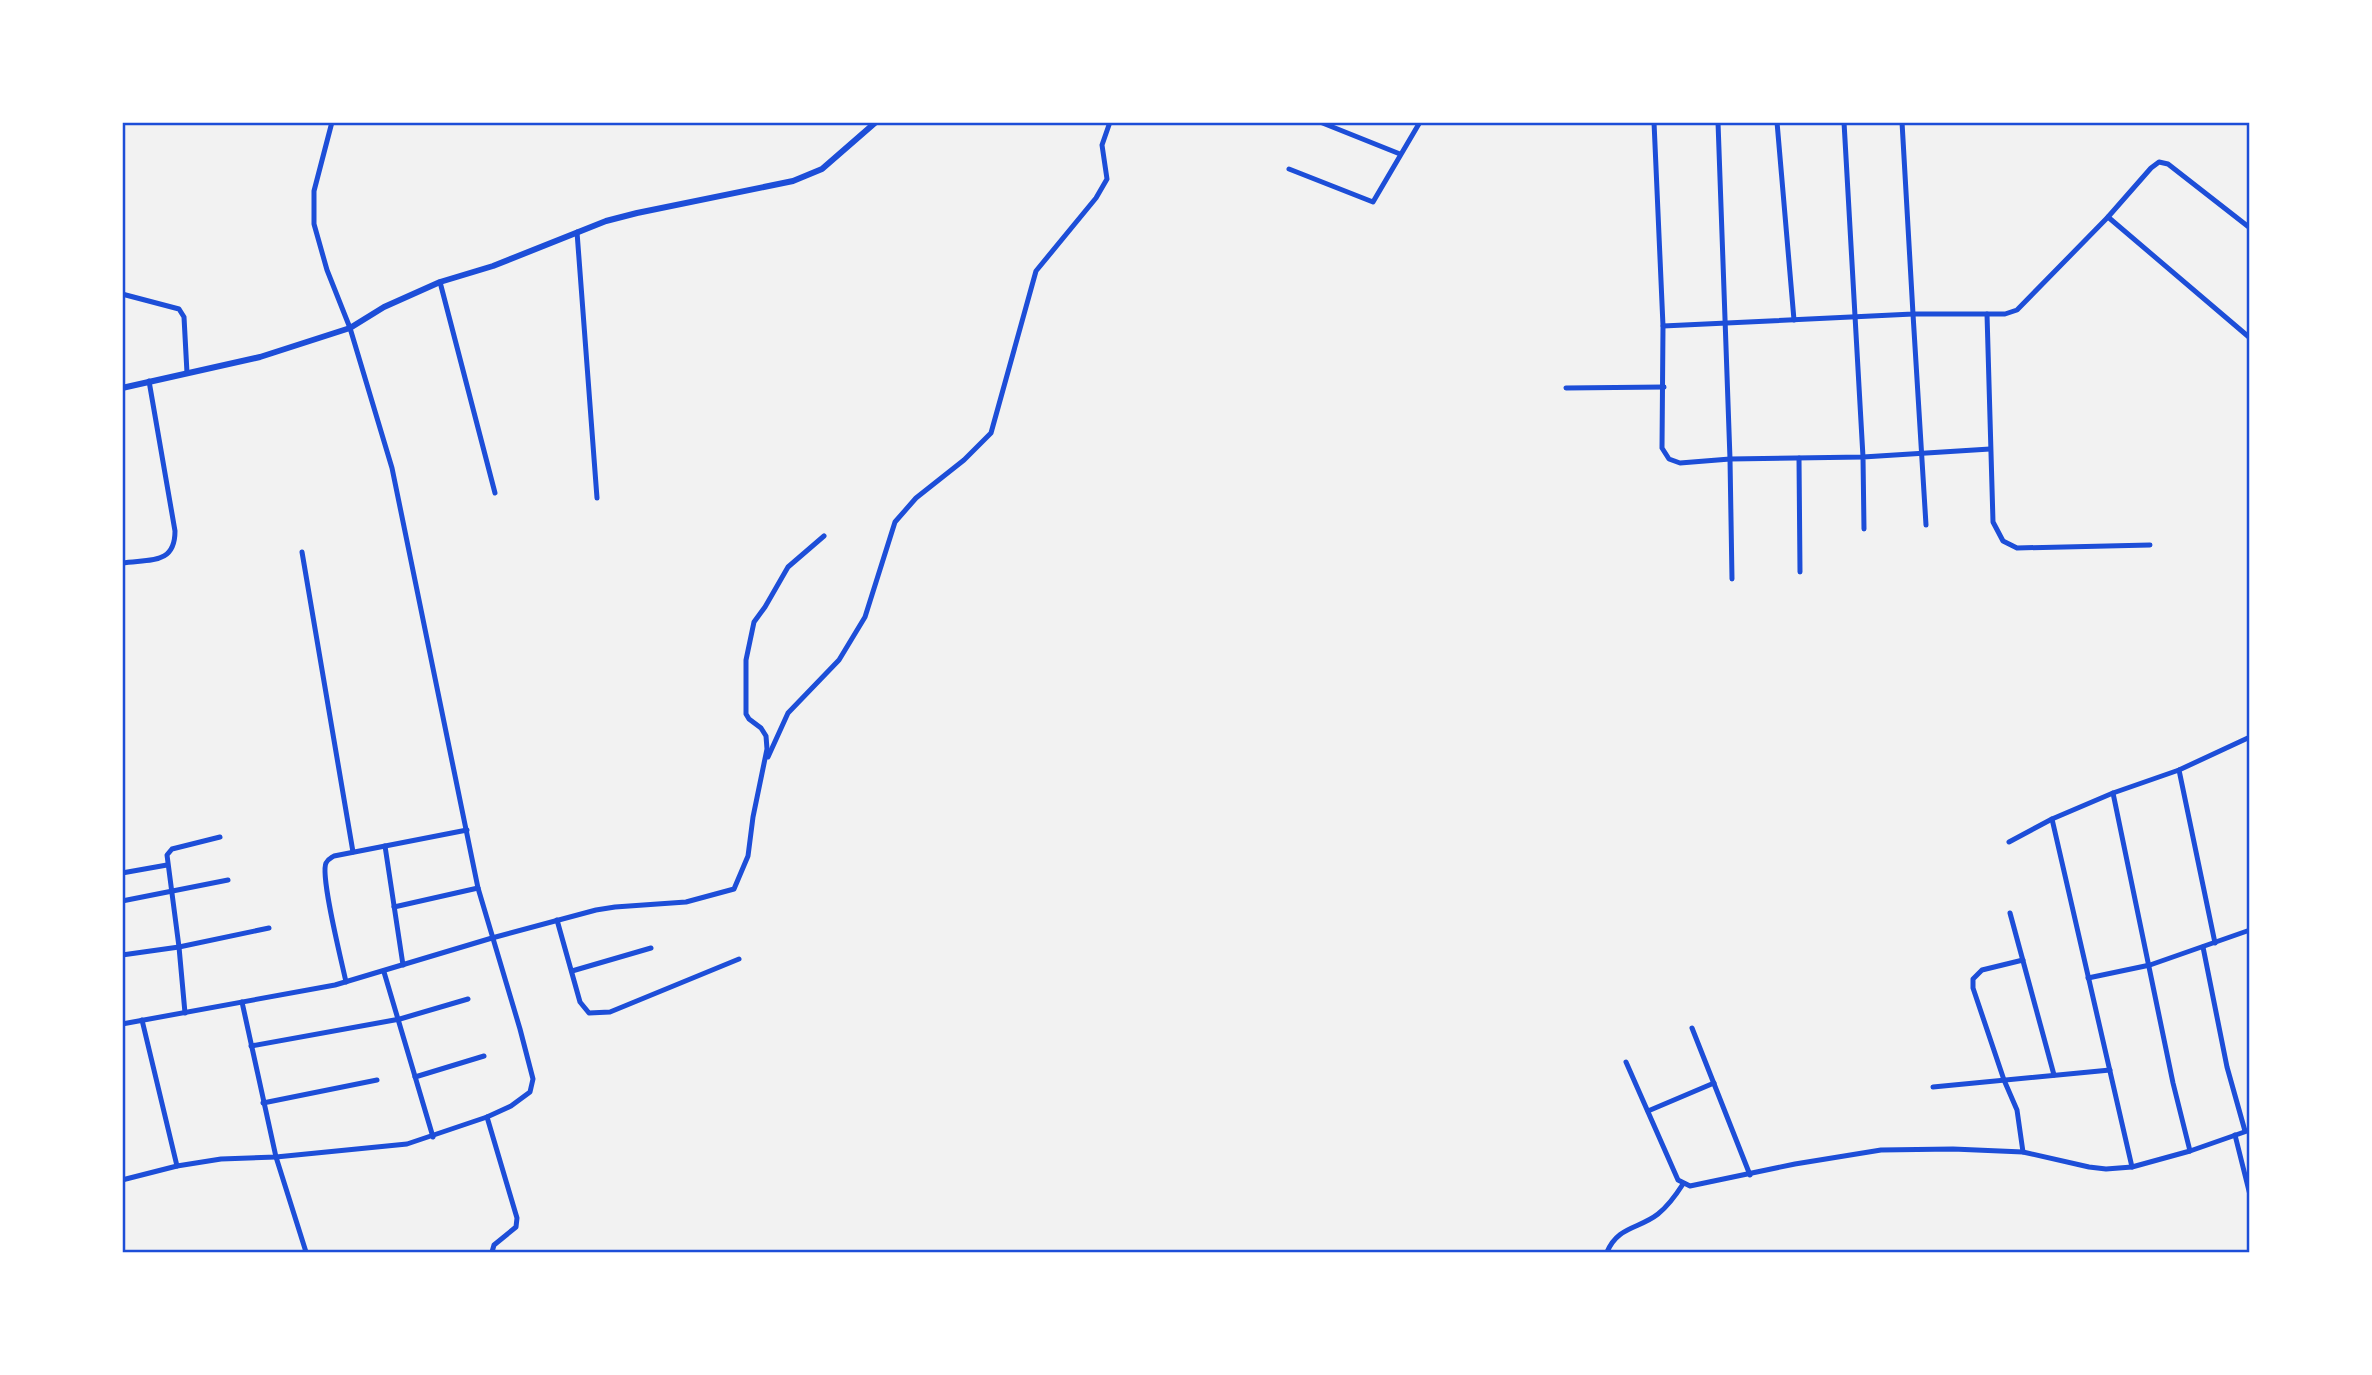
<svg xmlns="http://www.w3.org/2000/svg" width="2372" height="1375" font-family="Jost,sans-serif">
  <style>
    .lines { fill: none; stroke-linecap: round; stroke-linejoin: round }
    .minor { stroke: #1d4ed8; stroke-width: 5 }
    .tertiary { stroke: #1d4ed8; stroke-width: 6 }
    .neatline { fill: none; stroke: #1d4ed8; stroke-width: 2.5 }
  </style>
  <rect width="100%" height="100%" fill="#f2f2f2"/>
  <g class="lines">
    <g class="minor">
      <polyline points="1320,122 1400,154"/>
      <polyline points="1654,122 1663,326 1913,314 1902,122"/>
      <polyline points="1718,122 1730,459 1863,457 1844,122"/>
      <polyline points="1777,122 1794,320"/>
      <polyline points="1289,169 1373,202 1420,122"/>
      <polyline points="2108,217 2250,338"/>
      <polyline points="577,232 597,498"/>
      <polyline points="440,282 495,493"/>
      <polyline points="122,294 179,309 184,317 187,373"/>
      <polyline points="1987,314 2005,314 2017,310 2108,217 2151,168 2159,162 2168,164 2250,228"/>
      <polyline points="1663,326 1662,448 1669,459 1680,463 1730,459 1732,579"/>
      <polyline points="1566,388 1664,387"/>
      <polyline points="1799,458 1800,572"/>
      <polyline points="1926,525 1913,314 1987,314 1993,522 2003,541 2017,548 2150,545"/>
      <polyline points="1864,529 1863,457 1990,449"/>
      <polyline points="302,552 353,852"/>
      <path d="M122 563C150 559 175 565 175 531L149 381"/>
      <polyline points="768,757 788,713 839,660 865,617 895,522 916,498 964,460 991,433 1036,271 1096,198 1107,179 1102,145 1110,122"/>
      <polyline points="2179,770 2215,943"/>
      <polyline points="2113,793 2173,1083 2190,1151"/>
      <polyline points="2052,819 2132,1167"/>
      <polyline points="2009,842 2052,819 2113,793 2179,770 2250,737"/>
      <polyline points="385,846 403,965"/>
      <polyline points="122,873 167,865"/>
      <polyline points="122,901 228,880"/>
      <polyline points="394,907 478,888"/>
      <polyline points="2010,913 2054,1075"/>
      <polyline points="557,920 580,1002 589,1013 610,1012 739,959"/>
      <polyline points="2203,947 2227,1067 2245,1131"/>
      <polyline points="122,955 179,947 269,928"/>
      <polyline points="572,971 651,948"/>
      <polyline points="384,972 433,1137"/>
      <polyline points="2088,978 2150,965 2250,930"/>
      <path d="M346 982C342 963 320 876 326 863 328 859 331 858 334 856L467 830"/>
      <polyline points="242,1002 276,1157 306,1252"/>
      <polyline points="185,1013 179,947 167,855 172,849 220,837"/>
      <polyline points="142,1020 177,1166"/>
      <polyline points="122,1024 335,985 492,938 596,910 615,907 686,902 734,889 748,856 753,817 767,749 766,736 761,728 749,719 746,714 746,660 754,622 765,607 788,567 824,536"/>
      <polyline points="1692,1028 1750,1175"/>
      <polyline points="251,1046 400,1019 468,999"/>
      <polyline points="1626,1062 1678,1180 1690,1186 1795,1164 1881,1150 1953,1149 2023,1152 2089,1167 2106,1169 2132,1167 2190,1151 2250,1130"/>
      <polyline points="415,1077 484,1056"/>
      <polyline points="1933,1087 2110,1070"/>
      <polyline points="263,1103 377,1080"/>
      <polyline points="1648,1111 1714,1083"/>
      <polyline points="487,1117 517,1218 516,1227 494,1245 492,1252"/>
      <polyline points="2235,1135 2250,1195"/>
      <polyline points="2023,1152 2017,1110 2004,1080 1973,988 1973,979 1982,970 2023,960"/>
      <polyline points="122,1180 177,1166 221,1159 276,1157 407,1144 487,1117 511,1106 530,1092 533,1079 520,1029 478,888 392,468 350,328 327,270 314,224 314,191 332,122"/>
      <path d="M1607 1252C1618 1226 1639 1229 1658 1214 1668 1206 1676 1195 1683 1184"/>
    </g>
    <polyline class="tertiary" points="122,388 260,357 350,328 384,307 440,282 493,266 606,221 637,213 793,181 822,169 876,122"/>
  </g>
  <rect width="2372" height="1375" fill="none" stroke="#ffffff" stroke-width="248"/>
  <rect x="124" y="124" width="2124" height="1127" class="neatline"/>
</svg>
